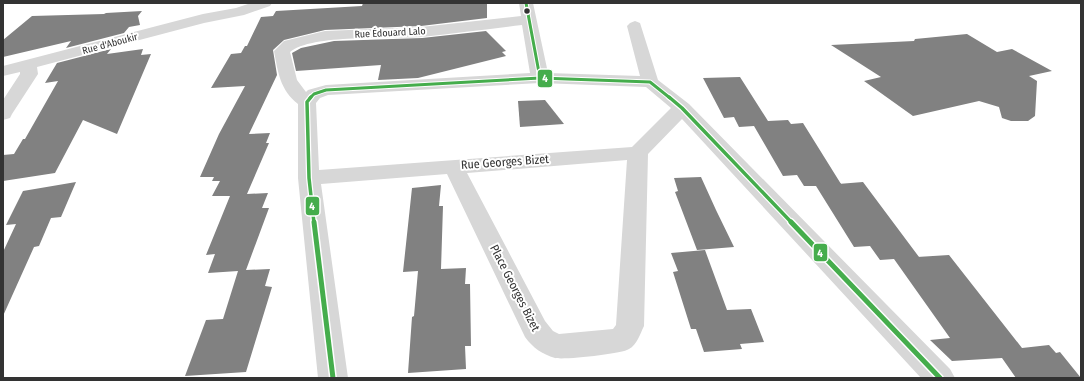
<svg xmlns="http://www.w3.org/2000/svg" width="1084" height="381" font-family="'Fira Sans Condensed',sans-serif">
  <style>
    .building { fill: #818181 }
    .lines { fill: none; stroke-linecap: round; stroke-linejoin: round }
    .street { fill: #d7d7d7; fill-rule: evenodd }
    .bus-1-far2-casing { stroke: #fff; stroke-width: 5 }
    .bus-1-far1-casing { stroke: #fff; stroke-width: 6 }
    .bus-1-casing { stroke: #fff; stroke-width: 8 }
    .bus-1-far2 { stroke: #45ad4c; stroke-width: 3 }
    .bus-1-far1 { stroke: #45ad4c; stroke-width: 3.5 }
    .bus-1 { stroke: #45ad4c; stroke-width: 5 }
    .bus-dot { fill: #333; stroke: #fff; stroke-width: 1.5 }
    .labels { text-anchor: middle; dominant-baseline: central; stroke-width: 4; stroke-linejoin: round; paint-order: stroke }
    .far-street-label { font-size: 10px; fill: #333; stroke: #fff }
    .street-label { font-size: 12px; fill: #333; stroke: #fff }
    .line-badge { stroke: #fff; stroke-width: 1.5 }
    .badge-label { font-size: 11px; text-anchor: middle; font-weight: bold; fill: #fff }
  </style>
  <rect width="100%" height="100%" fill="#fff"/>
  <g class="building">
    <polygon points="363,3 487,3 487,18 421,26 325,30 284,40 273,50 277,75 249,134 270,133 266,143 269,143 247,194 268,193 262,208 269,208 246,270 270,269 265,286 272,287 246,372 185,376 206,320 223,319 238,271 208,273 215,254 206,255 230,196 212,196 220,181 212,181 214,177 200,177 219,134 245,86 211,88 231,54 241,53 245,46 247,46 261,17 273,16 276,11 362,6"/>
    <polygon points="142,11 138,16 140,25 129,27 124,33 66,48 71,41 3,57 3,40 32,16 104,14 106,13"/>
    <polygon points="486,31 506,51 502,52 506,56 418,78 378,80 381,65 296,71 292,53 301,48 334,41 422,38"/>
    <polygon points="967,34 997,52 1012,49 1052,71 1029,76 1037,81 1035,116 1028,121 1011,121 1002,118 999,107 979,101 913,116 864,81 881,77 831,45 914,41 915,39"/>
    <polygon points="111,49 107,54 143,49 141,55 151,54 117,134 83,120 55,173 3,181 3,155 14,154 23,139 25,139 58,81 45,83 57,63"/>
    <polygon points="740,77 768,121 788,120 791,124 803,123 841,184 838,184 863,182 919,257 917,257 949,255 1022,348 1049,345 1056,353 1060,352 1081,378 1016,378 1002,358 952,361 930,340 950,338 894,259 880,260 870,246 854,247 816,186 804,186 797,175 783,176 754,126 739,127 734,117 724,118 703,78"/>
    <polygon points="545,100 564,124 520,127 518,101"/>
    <polygon points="701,177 716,210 734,247 697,250 675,192 678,191 674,178"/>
    <polygon points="76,182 61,217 51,218 39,246 34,247 3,316 3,252 16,224 6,225 23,191"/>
    <polygon points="441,185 439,206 443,206 441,269 466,268 465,284 470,284 471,346 465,346 466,369 408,373 412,317 414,316 418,271 403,272 412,188"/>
    <polygon points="705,250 727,310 751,309 764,342 740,344 742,349 704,352 696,329 691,329 673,272 678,271 671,253"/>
  </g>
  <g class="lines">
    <g class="street">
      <polygon points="251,3 272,3 270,6 244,15 204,23 37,67 38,74 12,114 10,118 3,120 3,100 20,74 20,72 3,76 3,66 203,14 236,8"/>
      <path d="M519 3H533L548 73 640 76 627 26 630 23 635 21 640 23 658 80 689 104 950 369 955 378H921L682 119 648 154 644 326C640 334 637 345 629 349 622 354 564 360 555 358 542 354 533 348 525 337L447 174 321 184 348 378H318L298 178V104C280 90 278 72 274 51L284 41 325 31 421 27 521 16ZM522 25 530 73 326 85 308 90 306 92 297 80 290 52C311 34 393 39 422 37 456 33 489 29 522 25ZM540 83 646 87 671 108 632 147 319 170 316 103 320 98 328 95ZM627 160 616 325 613 329 559 334 553 331 545 321 467 173Z"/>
    </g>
    <defs>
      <g id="bus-1-far2">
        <polyline points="526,3 540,78"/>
        <polyline points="310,98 314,94 326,90 540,78 650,82 670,98"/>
      </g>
      <g id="bus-1-far1">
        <polyline points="311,97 307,102 309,178 314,223"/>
        <polyline points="669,97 682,108 792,223"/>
      </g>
      <g id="bus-1">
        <polyline points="314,222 333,378"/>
        <polyline points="791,222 940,378"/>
      </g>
    </defs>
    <use href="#bus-1-far2" class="bus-1-far2-casing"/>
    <use href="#bus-1-far1" class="bus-1-far1-casing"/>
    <use href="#bus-1" class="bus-1-casing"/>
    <use href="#bus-1-far2" class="bus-1-far2"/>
    <use href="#bus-1-far1" class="bus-1-far1"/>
    <use href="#bus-1" class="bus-1"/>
  </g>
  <circle class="bus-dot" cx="527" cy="11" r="3.5"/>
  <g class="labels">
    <g class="far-street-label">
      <text transform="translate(390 33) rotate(-3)">Rue Édouard Lalo</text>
      <text transform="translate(110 44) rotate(-15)">Rue d'Aboukir</text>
    </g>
    <g class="street-label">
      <text transform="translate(505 162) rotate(-4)">Rue Georges Bizet</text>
      <text transform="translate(515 288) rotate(63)">Place Georges Bizet</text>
    </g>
  </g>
  <g class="line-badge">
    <rect x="537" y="69" width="16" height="19" rx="4" fill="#45ad4c"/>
    <rect x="305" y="196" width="15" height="20" rx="4" fill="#45ad4c"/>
    <rect x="813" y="243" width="15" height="19" rx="4" fill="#45ad4c"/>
  </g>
  <g class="badge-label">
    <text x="545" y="82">4</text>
    <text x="312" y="210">4</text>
    <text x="820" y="257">4</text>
  </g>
  <rect width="1084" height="381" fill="none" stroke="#333333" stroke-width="8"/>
</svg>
